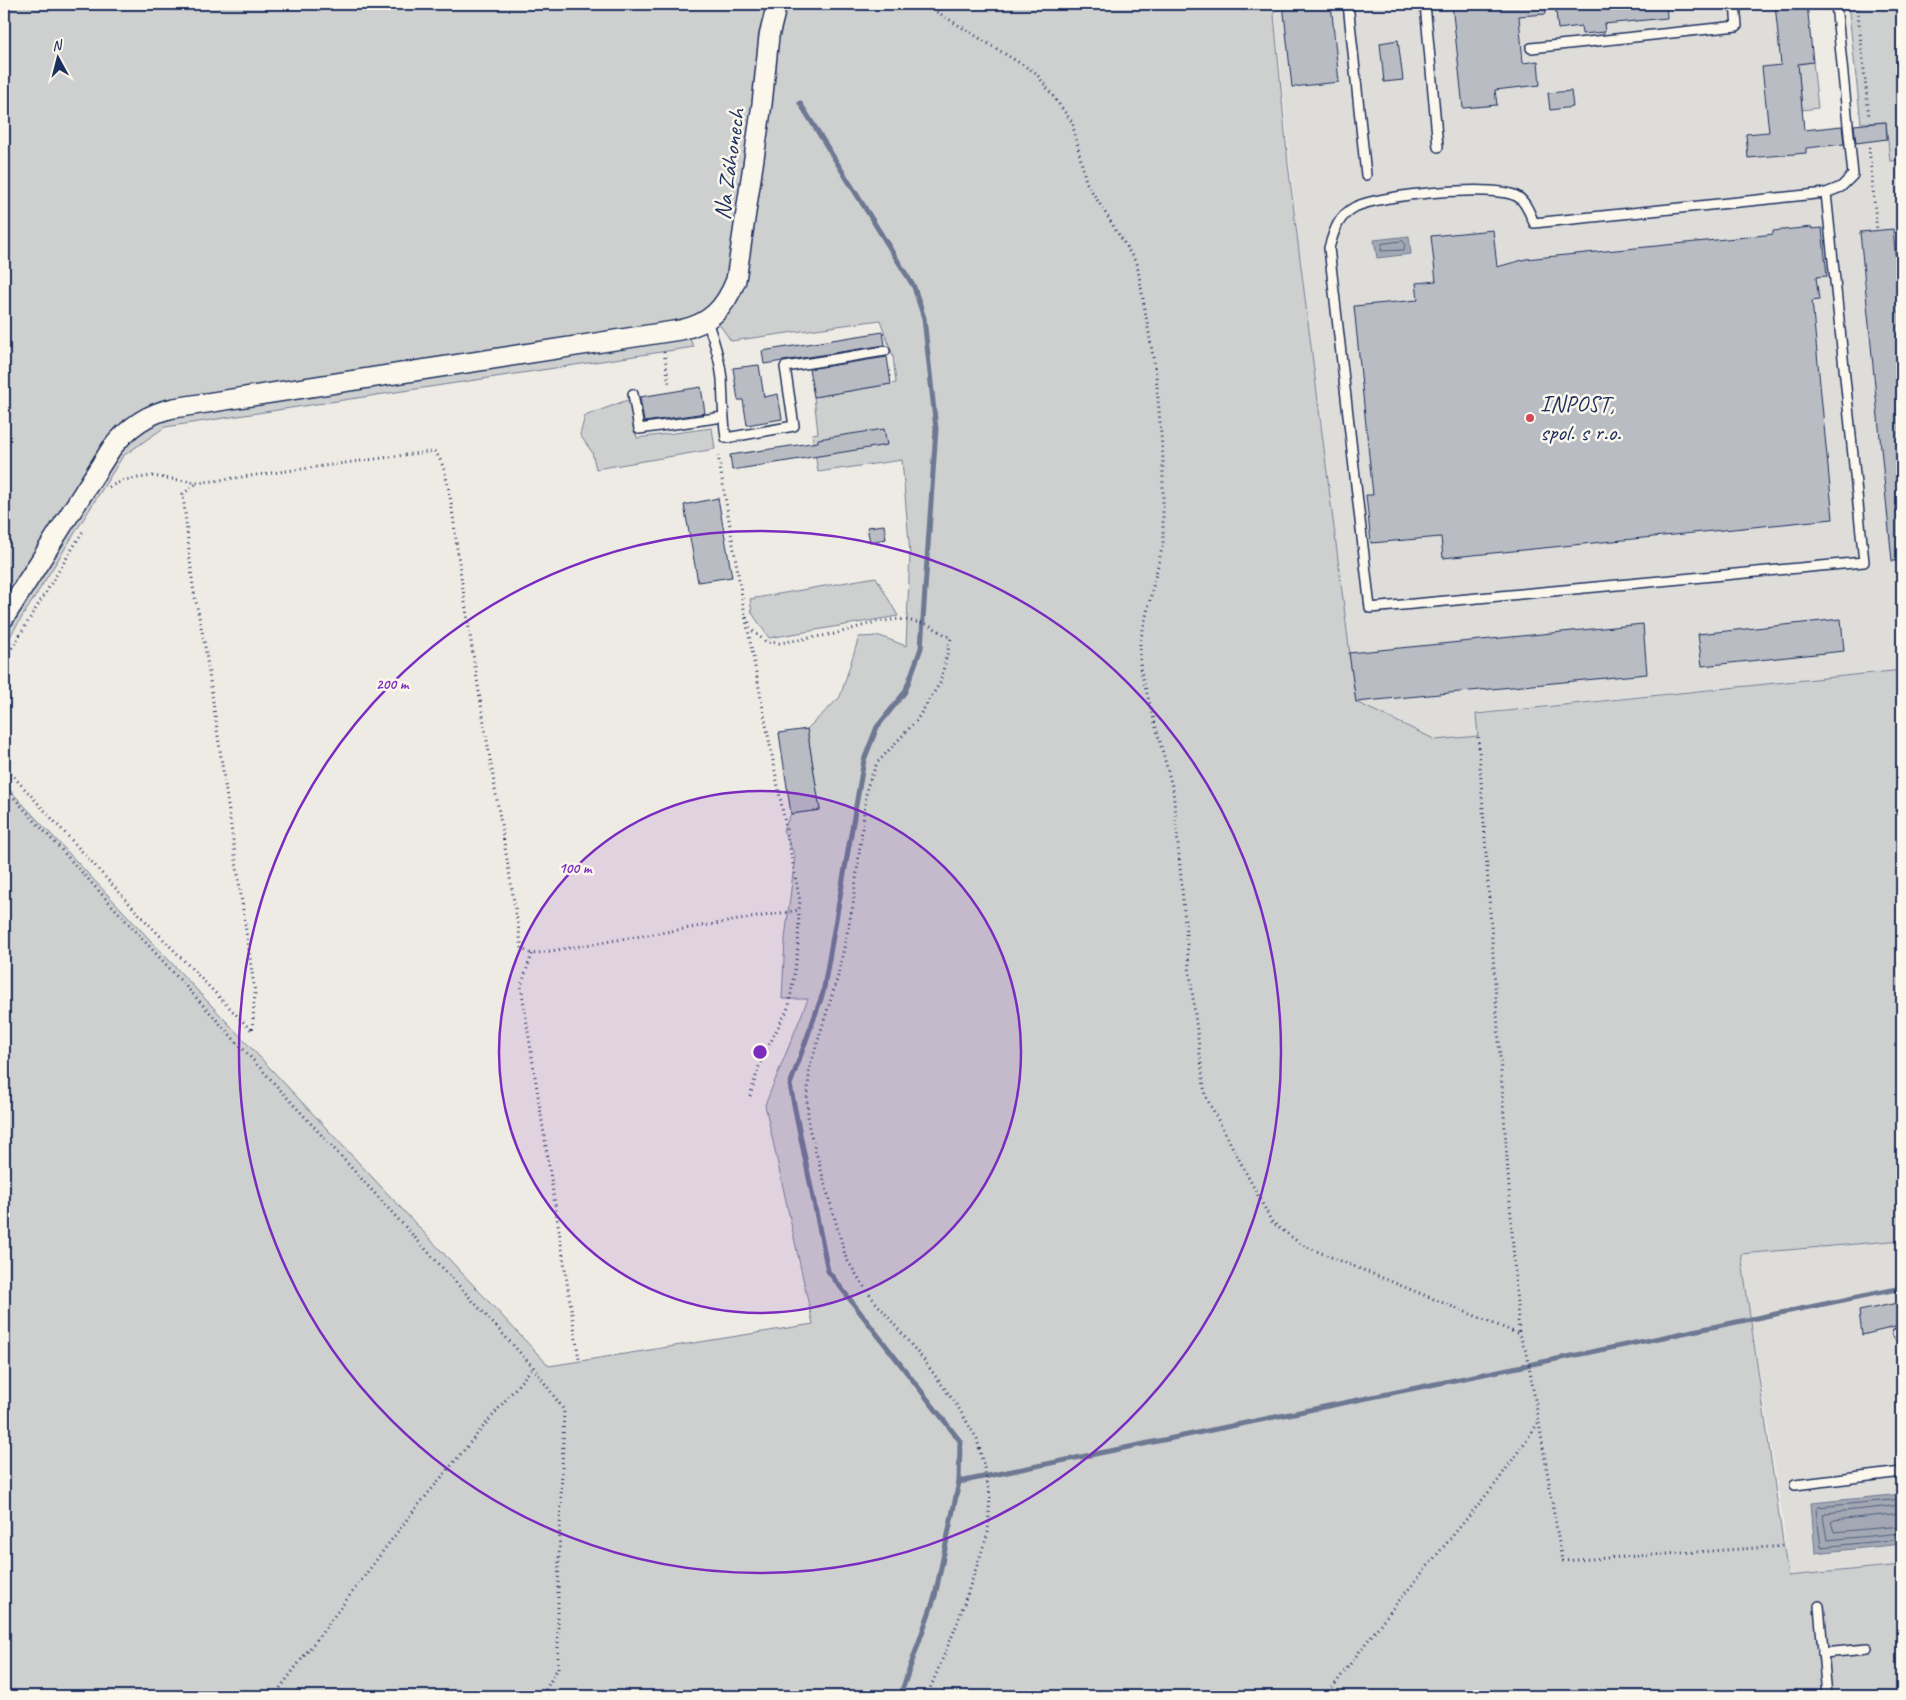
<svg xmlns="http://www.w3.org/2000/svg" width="1906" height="1700" font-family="Caveat,sans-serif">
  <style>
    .built { fill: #deddda }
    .green { fill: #cecfcf; stroke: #747f96 }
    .water { fill: #a3a8b4; stroke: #6d7892 }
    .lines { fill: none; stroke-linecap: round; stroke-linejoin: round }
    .shore { stroke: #515f80; stroke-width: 1 }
    .stream { stroke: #6d7892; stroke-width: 5 }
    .building { fill: #b9bcc3; stroke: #1b2f5e }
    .lane-casing { stroke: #1b2f5e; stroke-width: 12 }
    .street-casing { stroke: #1b2f5e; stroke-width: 22 }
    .path { stroke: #1b2f5e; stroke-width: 3; stroke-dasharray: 1 4; stroke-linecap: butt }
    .lane { stroke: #fbf7ec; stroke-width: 9 }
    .street { stroke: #fbf7ec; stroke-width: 19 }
    .ring { fill: none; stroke: #7b2cbf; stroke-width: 2.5 }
    .poi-dot { fill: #d1495b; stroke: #fbf7ec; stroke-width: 2 }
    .labels { text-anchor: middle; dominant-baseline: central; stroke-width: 5; stroke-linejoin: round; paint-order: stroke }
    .street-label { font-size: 24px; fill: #1b2f5e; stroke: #fbf7ec }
    .poi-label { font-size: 24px; fill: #1b2f5e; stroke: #fbf7ec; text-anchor: start }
    .centre { fill: #7b2cbf; stroke: #fbf7ec; stroke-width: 2.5 }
    .ring-label { font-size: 15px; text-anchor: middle; font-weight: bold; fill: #7b2cbf; stroke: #fbf7ec; stroke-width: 5; stroke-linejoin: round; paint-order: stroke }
  </style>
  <rect width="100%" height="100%" fill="#eeebe4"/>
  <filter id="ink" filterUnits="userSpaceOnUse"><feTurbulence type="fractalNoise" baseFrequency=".02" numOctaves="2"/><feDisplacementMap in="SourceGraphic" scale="10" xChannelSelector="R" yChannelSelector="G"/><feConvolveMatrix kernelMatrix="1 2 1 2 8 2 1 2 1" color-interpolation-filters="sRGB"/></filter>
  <g filter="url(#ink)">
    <g class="built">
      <polygon points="1274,4 1808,4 1813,62 1796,64 1803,129 1860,123 1860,118 1902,114 1902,670 1476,713 1478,736 1436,740 1356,702 1297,233"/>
      <polygon points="1898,4 1902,4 1902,50"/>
      <polygon points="1902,1240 1902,1565 1788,1576 1783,1520 1741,1253"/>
    </g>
    <g class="green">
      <polygon points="4,4 770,4 731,271 718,298 702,315 679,324 152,407 4,606"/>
      <polygon points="784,4 1273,4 1288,164 1356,702 1436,740 1478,736 1476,714 1902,670 1902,1240 1741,1254 1788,1576 1902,1565 1902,1696 4,1696 4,784 549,1366 813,1324 765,1105 808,999 782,999 785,939 795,856 783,830 791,814 820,810 807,729 840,697 859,637 880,636 906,646 910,554 902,460 818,472 812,434 818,433 814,397 896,383 893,356 880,320 731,341 719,324 744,282 773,57"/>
      <polygon points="1848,4 1898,4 1902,48 1902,160 1890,161 1886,122 1861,123"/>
      <polygon points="1813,62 1818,108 1802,110 1798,64"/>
      <polygon points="687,334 694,347 165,427 123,456 4,646 4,629 102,473 119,448 159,418"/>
      <polygon points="630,399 637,438 712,428 715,449 596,469 592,452 580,435 585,416"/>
      <polygon points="876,577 898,616 769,638 752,613 750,599"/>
    </g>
    <g class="water">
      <polygon points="1409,236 1411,254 1377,258 1374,240"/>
      <polygon points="1902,1494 1902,1544 1815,1553 1811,1503"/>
    </g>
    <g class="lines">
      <g class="shore">
        <polygon points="1403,241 1405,244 1404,250 1381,251 1382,244"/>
        <polyline points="1902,1499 1818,1507 1816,1510 1821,1547 1902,1539"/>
        <polyline points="1902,1505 1825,1513 1823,1516 1827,1540 1902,1533"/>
        <polyline points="1902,1513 1834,1520 1831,1522 1834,1532 1902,1526"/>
      </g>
      <g class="stream">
        <polyline points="800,103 914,287 924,318 936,429 921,648 905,692 877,727 864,760 823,993 790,1085 828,1271 960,1441 959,1482 935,1596 900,1696"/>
        <polyline points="959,1482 1897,1289"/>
      </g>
    </g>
    <g class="building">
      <polygon points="1283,4 1331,4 1339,82 1292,87"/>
      <polygon points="1452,4 1545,4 1546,14 1519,16 1523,63 1538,61 1540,85 1495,90 1497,105 1463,108"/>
      <polygon points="1555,4 1666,4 1667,18 1604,24 1605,32 1582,34 1581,26 1558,29"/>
      <polygon points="1775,4 1807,4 1813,62 1798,64 1804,130 1842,126 1844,144 1806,148 1806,153 1748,158 1746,134 1769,132 1762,67 1781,65"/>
      <polygon points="1398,40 1403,80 1384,82 1380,43"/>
      <polygon points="1571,91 1573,107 1550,110 1548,93"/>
      <polygon points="1886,122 1887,139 1856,143 1854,125"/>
      <polygon points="1812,227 1812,229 1822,228 1827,276 1816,277 1819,300 1812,301 1833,519 1443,558 1441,537 1371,543 1366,495 1373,495 1354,306 1418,300 1416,283 1436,281 1431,236 1493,230 1497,267 1526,259 1756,236 1773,234 1773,231"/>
      <polygon points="1893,229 1902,329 1902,561 1892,561 1860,232"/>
      <polygon points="883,332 885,345 764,364 762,351"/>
      <polygon points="887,357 891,384 814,397 809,369"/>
      <polygon points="759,365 764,397 778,394 782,419 747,425 743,400 738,400 733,368"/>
      <polygon points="701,387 705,413 644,422 640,397"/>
      <polygon points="884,429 887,445 732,470 730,455 818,442 818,439"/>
      <polygon points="718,498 732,577 698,582 684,505"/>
      <polygon points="884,525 886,539 870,542 867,527"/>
      <polygon points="1841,619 1844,651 1702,666 1698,634"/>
      <polygon points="1643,624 1647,674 1356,702 1349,653"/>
      <polygon points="807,729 820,810 791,814 779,733"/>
      <polygon points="1902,1302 1902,1319 1898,1320 1899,1326 1862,1335 1859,1311"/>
    </g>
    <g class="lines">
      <defs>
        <g id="lane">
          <polyline points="1348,4 1366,175"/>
          <polyline points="1425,4 1438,147"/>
          <polyline points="1531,48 1737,26 1735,4"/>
          <path d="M1826 193 1864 562 1370 608 1329 248C1334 231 1338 216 1355 207 1379 195 1495 183 1518 197 1526 202 1530 214 1534 223L1826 193 1841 187 1853 175 1836 4"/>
          <path d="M707 321C714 340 720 359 722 379 723 399 723 418 726 438L794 426 785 367 885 351"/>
          <polyline points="633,394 639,429 723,417"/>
          <polyline points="1897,1334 1902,1332"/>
          <polyline points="1795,1485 1902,1472"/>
          <polyline points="1819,1606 1827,1696"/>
          <polyline points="1823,1653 1867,1649"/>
        </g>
        <path id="street" d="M4 618 111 449C128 427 148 413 174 408L680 330C710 324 725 308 736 280L762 104 769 36 777 4"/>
      </defs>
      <use href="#lane" class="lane-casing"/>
      <use href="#street" class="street-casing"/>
      <g class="path">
        <polyline points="924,4 1036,73 1072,122 1086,182 1137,264 1156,374 1163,459 1163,544 1140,642 1140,668 1173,790 1189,966 1205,1095 1272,1222 1302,1245 1519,1334"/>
        <polyline points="1857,4 1869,117"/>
        <polyline points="1869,147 1877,231"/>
        <polyline points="664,352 669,383"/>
        <polyline points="718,455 745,615 753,631 766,642 779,643 834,634 876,622 900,619 927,624 951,638 940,683 916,721 877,763 867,787 853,905 838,976 810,1066 807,1100 809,1128 846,1258 868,1293 923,1359 958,1407 977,1439 984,1467 990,1495 988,1533 957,1624 927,1696"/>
        <path d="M109 487 124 480 152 476 198 483 434 451C449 463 454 527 457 548 476 682 500 816 522 949L532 954 799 910 800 901 745 615"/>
        <polyline points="4,661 83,531"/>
        <polyline points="4,766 137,912 252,1031 255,993 205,646 193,587 183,494 197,483"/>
        <polyline points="4,787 533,1367 564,1410 558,1587 558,1668 542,1696"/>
        <polyline points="532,954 521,986 579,1359"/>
        <polyline points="750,1096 760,1063 789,1006 798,949 799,910"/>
        <polyline points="1539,1423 1562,1561 1785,1546"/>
        <polyline points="274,1696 411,1514 533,1367"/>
        <polyline points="1326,1696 1384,1619 1497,1482 1539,1422 1527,1354 1519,1334 1478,736"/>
      </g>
      <use href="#lane" class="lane"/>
      <use href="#street" class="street"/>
    </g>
  </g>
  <circle cx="760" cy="1052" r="261" fill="#7b2cbf" fill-opacity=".12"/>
  <g class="ring">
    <circle cx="760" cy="1052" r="261"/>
    <circle cx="760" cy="1052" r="521"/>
  </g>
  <circle class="poi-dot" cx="1530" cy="418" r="5"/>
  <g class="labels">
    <g class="street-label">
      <text transform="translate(729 164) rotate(-82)">Na Záhonech</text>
    </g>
    <g class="poi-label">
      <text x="1540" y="404">INPOST,<tspan x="1540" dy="28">spol. s r.o.</tspan></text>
    </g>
  </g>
  <circle cx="760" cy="1052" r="8" class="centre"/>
  <g class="ring-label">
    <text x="392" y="689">200 m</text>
    <text x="575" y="873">100 m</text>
  </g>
  <rect width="1906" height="1700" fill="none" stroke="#fbf7ec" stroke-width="20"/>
  <rect x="10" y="10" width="1886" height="1680" fill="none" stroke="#1b2f5e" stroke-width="2" filter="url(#ink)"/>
  <g transform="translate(58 58) rotate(353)" stroke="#fbf7ec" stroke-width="4" paint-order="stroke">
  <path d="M0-4L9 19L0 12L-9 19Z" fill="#1b2f5e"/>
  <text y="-8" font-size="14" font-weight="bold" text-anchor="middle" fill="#1b2f5e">N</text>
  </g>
</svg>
